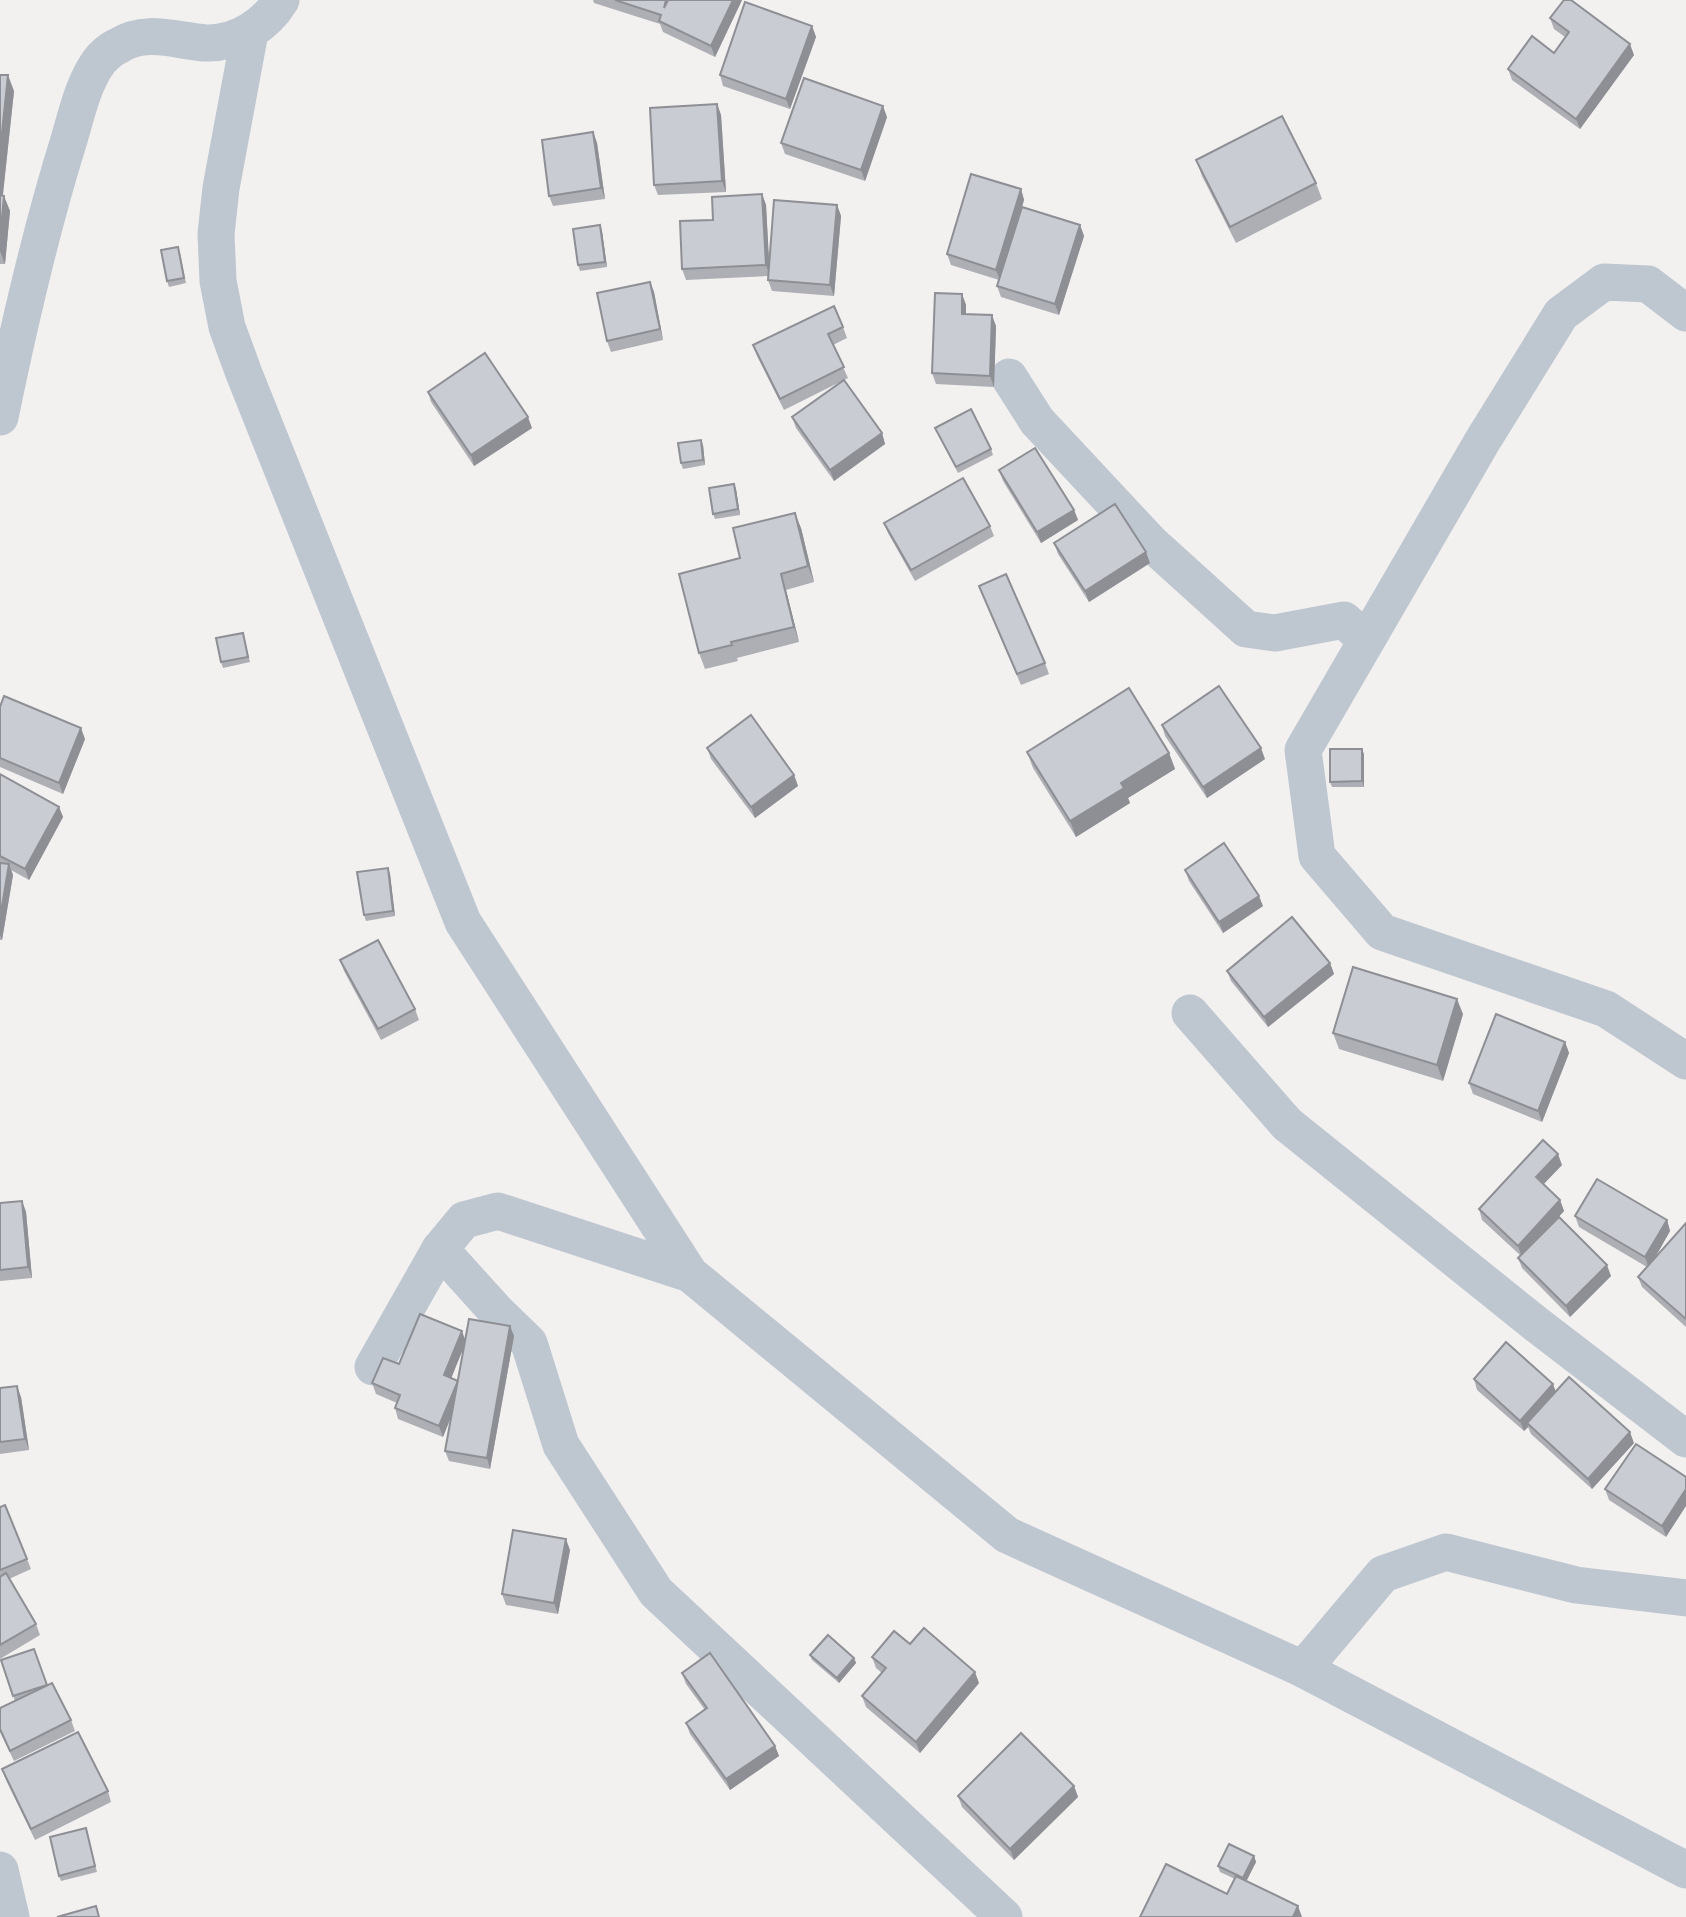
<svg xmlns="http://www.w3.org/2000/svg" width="1686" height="1917" font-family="'Varela Round',sans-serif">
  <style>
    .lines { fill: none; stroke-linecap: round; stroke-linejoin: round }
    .street { stroke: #bec7d0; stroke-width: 37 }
    .wall { fill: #aeafb5; fill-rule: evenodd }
    .shaded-wall { fill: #8d8f94 }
    .building { fill: #caccd3; stroke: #8d8f94; stroke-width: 2 }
  </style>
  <rect width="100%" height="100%" fill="#f3f0f0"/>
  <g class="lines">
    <g class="street">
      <polyline points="250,32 221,188 216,234 218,281 227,327 243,371 463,922 690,1274 1007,1535 1303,1669 1686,1870"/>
      <polyline points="1686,313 1648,284 1604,282 1561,314 1483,440 1303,750 1317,856 1382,932 1606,1009 1686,1061"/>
      <polyline points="1009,377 1037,421 1151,543 1246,629 1275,633 1344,620 1366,640"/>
      <path d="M0 417C19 325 40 233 68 143 76 117 82 86 98 63 102 57 111 49 118 46 147 28 176 41 206 43 237 44 266 25 281 0"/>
      <polyline points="1190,1013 1287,1124 1536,1324 1686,1439"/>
      <polyline points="690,1274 498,1211 464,1220 440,1249 496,1311 529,1343 561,1445 656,1592 1004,1917"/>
      <polyline points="373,1367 440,1249"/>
      <polyline points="1303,1669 1383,1574 1446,1552 1576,1585 1686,1598"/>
      <polyline points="0,1870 11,1917"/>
    </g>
  </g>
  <g class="wall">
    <polygon points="593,0 742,0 715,57 663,32 660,24 594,3"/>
    <polygon points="1550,18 1634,55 1580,129 1512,80 1508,69 1554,53 1565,37 1554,29"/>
    <polygon points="812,26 816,37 790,109 723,86 720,75"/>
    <polygon points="0,75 14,91 3,195 10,211 5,264 0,264"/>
    <polygon points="717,104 721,115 726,192 658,195 654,185"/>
    <polygon points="887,117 865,181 785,154 781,143"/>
    <polygon points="593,132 597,143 605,199 553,206 549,196"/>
    <polygon points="1196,160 1316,183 1322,199 1236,243 1202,176"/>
    <polygon points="1021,189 1024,200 1022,207 1080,225 1084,236 1059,315 1001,297 997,286 999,280 951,265 947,254"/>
    <polygon points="762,194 766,205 769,266 837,205 841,216 834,296 772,291 768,280 768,276 686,280 682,269 713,220"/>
    <polygon points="600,225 602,231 607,267 580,271 578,265"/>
    <polygon points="180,252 186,283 169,287 167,281"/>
    <polygon points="650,282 654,292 663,340 611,352 607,341"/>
    <polygon points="962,294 966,305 966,314 996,326 994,387 936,384 932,373"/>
    <polygon points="843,327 847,338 833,345 848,378 784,410 757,356 753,345"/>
    <polygon points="428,392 532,428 474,466 431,402"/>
    <polygon points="792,417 882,433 885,444 834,481 796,428"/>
    <polygon points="935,428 991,449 993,455 958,473"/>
    <polygon points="703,445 705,465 683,469 681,463"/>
    <polygon points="999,470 1074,510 1078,520 1041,543 1003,481"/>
    <polygon points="734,484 736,489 740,515 715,519 713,514"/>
    <polygon points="884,523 990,526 994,536 915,581 888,533"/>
    <polygon points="801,528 814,582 786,590 799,642 737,658 738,661 705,669 699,653 740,558"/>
    <polygon points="1054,543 1150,563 1089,602 1058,554"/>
    <polygon points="979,586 1045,663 1049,674 1021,685"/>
    <polygon points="243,633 250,662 223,668 221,662"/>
    <polygon points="0,707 85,739 63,794 0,767"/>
    <polygon points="1162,725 1265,759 1207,798 1165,736"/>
    <polygon points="707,748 794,775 798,786 755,818 711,759"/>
    <polygon points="1027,752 1169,753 1175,769 1128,798 1130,803 1076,837 1033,768"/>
    <polygon points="1364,754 1364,787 1332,787 1330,782"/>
    <polygon points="0,774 59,807 63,817 29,880 11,870 13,875 2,940 0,940"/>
    <polygon points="1185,870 1263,906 1223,933 1189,881"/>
    <polygon points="390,874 395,916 366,921 364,915"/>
    <polygon points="340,960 415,1009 419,1020 381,1040 344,971"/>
    <polygon points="1330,963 1334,974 1268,1027 1231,981 1227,971"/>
    <polygon points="1463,1014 1443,1081 1339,1049 1333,1033"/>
    <polygon points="1565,1042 1569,1053 1542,1122 1473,1094 1469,1083"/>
    <polygon points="1562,1165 1543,1184 1560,1200 1564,1211 1552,1224 1611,1276 1570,1317 1522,1268 1518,1258 1520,1255 1482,1220 1479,1209"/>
    <polygon points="22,1201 26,1212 32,1278 0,1281 0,1203"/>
    <polygon points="1575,1216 1667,1220 1670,1231 1655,1258 1686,1224 1686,1327 1642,1287 1638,1277 1647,1267 1579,1227"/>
    <path d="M510 1326 514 1336 490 1469 449 1461 445 1451 452 1415 443 1437 398 1419 395 1408 397 1403 376 1394 372 1383 399 1364ZM464 1345 458 1381 451 1378Z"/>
    <polygon points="1474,1379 1556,1392 1634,1443 1592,1489 1531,1434 1528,1427 1524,1431 1477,1390"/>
    <polygon points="0,1388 21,1397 29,1450 0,1454"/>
    <polygon points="1636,1444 1666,1537 1609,1500 1605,1489"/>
    <polygon points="0,1507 27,1559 31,1569 9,1579 36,1624 40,1635 0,1659"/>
    <polygon points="570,1550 558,1614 506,1605 502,1594"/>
    <polygon points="910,1644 979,1683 920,1753 866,1707 862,1696 882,1673 876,1668 872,1657"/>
    <polygon points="810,1655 854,1658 856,1663 839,1683 812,1660"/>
    <polygon points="1,1660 47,1685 71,1720 75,1731 14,1761 0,1732 0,1708 15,1701"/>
    <polygon points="682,1673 775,1746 779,1756 730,1790 690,1734 686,1723 705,1710 686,1684"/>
    <polygon points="2,1769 108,1791 111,1802 35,1840 6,1780"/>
    <polygon points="1074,1786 1078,1797 1014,1860 962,1807 958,1796"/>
    <polygon points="86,1828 97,1872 61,1881 59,1876"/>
    <polygon points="1254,1856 1256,1862 1246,1881 1227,1894 1235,1879 1220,1872 1218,1866"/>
  </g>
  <g class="shaded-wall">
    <polygon points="733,0 742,0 715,57 711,46"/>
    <polygon points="812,26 816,37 790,109 786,99"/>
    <polygon points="1630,44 1634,55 1580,129 1576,119"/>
    <polygon points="8,75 14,91 1,211 0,207 0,152"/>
    <polygon points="717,104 721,115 726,192 722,181"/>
    <polygon points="883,106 887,117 865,181 861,170"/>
    <polygon points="593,132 597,143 605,199 601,188"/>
    <polygon points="1021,189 1024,200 1000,280 996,270"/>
    <polygon points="762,194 766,205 770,276 766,265"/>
    <polygon points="4,196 10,211 5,264 0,251 0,239"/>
    <polygon points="837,205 841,216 834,296 830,285"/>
    <polygon points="600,225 602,231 607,267 605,262"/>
    <polygon points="1080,225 1084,236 1059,315 1055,304"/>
    <polygon points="650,282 654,292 663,340 660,329"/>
    <polygon points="962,294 966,305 966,325 962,314"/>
    <polygon points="992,315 996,326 994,387 990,376"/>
    <polygon points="528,417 532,428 474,466 471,455"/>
    <polygon points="882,433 885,444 834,481 830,470"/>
    <polygon points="701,440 703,445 705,465 703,460"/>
    <polygon points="734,484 736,489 740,515 738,509"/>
    <polygon points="1074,510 1078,520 1041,543 1037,532"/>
    <polygon points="795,513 801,528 814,582 808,566"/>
    <polygon points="1146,552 1150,563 1089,602 1085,591"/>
    <polygon points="781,574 786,590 799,642 794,627"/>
    <polygon points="81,728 85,739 63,794 59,783"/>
    <polygon points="1261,748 1265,759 1207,798 1203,787"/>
    <polygon points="1362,749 1364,754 1364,787 1362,781"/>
    <polygon points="1169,753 1175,769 1128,798 1130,803 1076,837 1070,821 1121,783"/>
    <polygon points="794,775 798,786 755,818 751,807"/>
    <polygon points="59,807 63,817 29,880 25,869"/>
    <polygon points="9,864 13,875 2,940 0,935 0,918"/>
    <polygon points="388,868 390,874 395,916 393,911"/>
    <polygon points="1259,896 1263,906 1223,933 1219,922"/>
    <polygon points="1330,963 1334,974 1268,1027 1264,1017"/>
    <polygon points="1457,999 1463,1014 1443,1081 1437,1065"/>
    <polygon points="1565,1042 1569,1053 1542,1122 1538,1111"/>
    <polygon points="1558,1154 1562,1165 1540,1188 1536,1177"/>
    <polygon points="1560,1200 1564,1211 1522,1257 1518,1246"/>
    <polygon points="22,1201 26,1212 32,1278 28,1267"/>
    <polygon points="1667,1220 1670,1231 1649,1268 1645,1257"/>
    <polygon points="1607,1265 1611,1276 1570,1317 1566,1306"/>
    <polygon points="510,1326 514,1336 490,1469 487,1458"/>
    <polygon points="462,1331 466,1342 448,1386 444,1375"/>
    <polygon points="458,1381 461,1391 443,1437 439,1426"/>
    <polygon points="1553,1384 1557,1395 1527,1423 1528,1427 1524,1431 1520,1421"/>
    <polygon points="17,1386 21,1397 29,1450 25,1439"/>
    <polygon points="1630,1432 1634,1443 1592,1489 1588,1479"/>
    <polygon points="1686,1489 1686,1506 1666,1537 1662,1526"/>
    <polygon points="566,1539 570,1550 558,1614 554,1603"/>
    <polygon points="854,1658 856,1663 839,1683 837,1678"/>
    <polygon points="975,1672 979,1683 920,1753 916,1742"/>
    <polygon points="775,1746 779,1756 730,1790 726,1779"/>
    <polygon points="1074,1786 1078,1797 1014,1860 1010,1849"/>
    <polygon points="1254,1856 1256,1862 1245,1884 1243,1878"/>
    <polygon points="1298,1906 1302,1917 1293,1917"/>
  </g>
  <g class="building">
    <polygon points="615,0 666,0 664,8 668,0 733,0 711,46 659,21 661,15"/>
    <polygon points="1564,0 1571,0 1630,44 1576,119 1508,69 1532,36 1554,53 1569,32 1550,18"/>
    <polygon points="745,2 812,26 786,99 720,75"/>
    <polygon points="0,75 8,75 0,152"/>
    <polygon points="804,78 883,106 861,170 781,143"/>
    <polygon points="717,104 722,181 654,185 650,108"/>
    <polygon points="1282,116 1316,183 1230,227 1196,160"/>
    <polygon points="593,132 601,188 549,196 542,140"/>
    <polygon points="971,174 1021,189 996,270 947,254"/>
    <polygon points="762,194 766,265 682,269 680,221 713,220 712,197"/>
    <polygon points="0,195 4,196 0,239"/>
    <polygon points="774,200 837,205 830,285 768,280"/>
    <polygon points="1022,207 1080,225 1055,304 997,286"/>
    <polygon points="600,225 605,262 578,265 573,229"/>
    <polygon points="178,247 184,278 167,281 161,250"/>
    <polygon points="650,282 660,329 607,341 597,293"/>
    <polygon points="935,293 962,294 962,314 992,315 990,376 932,373"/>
    <polygon points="834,306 843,327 828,334 844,367 780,399 753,345"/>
    <polygon points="485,353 528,417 471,455 428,392"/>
    <polygon points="844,380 882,433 830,470 792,417"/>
    <polygon points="971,409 991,449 956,467 935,428"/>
    <polygon points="701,440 703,460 681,463 678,443"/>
    <polygon points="1035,448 1074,510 1037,532 999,470"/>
    <polygon points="963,478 990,526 911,570 884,523"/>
    <polygon points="734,484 738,509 713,514 709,488"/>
    <polygon points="1115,504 1146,552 1085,591 1054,543"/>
    <polygon points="795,513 808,566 781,574 794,627 731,642 732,645 699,653 679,574 740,558 733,528"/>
    <polygon points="1006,574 1045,663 1017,674 979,586"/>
    <polygon points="243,633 248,657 221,662 216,638"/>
    <polygon points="1219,686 1261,748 1203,787 1162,725"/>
    <polygon points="1129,688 1169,753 1121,783 1124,788 1070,821 1027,752"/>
    <polygon points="4,696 81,728 59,783 0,758 0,707"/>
    <polygon points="751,715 794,775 751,807 707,748"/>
    <polygon points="1330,749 1362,749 1362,781 1330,782"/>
    <polygon points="0,774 59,807 25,869 0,856"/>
    <polygon points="1224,843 1259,896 1219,922 1185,870"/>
    <polygon points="0,863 9,864 0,918"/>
    <polygon points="388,868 393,911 364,915 357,872"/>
    <polygon points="1292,917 1330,963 1264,1017 1227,971"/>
    <polygon points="378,940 415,1009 378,1029 340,960"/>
    <polygon points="1353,967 1457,999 1437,1065 1333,1033"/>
    <polygon points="1496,1014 1565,1042 1538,1111 1469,1083"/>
    <polygon points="1543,1140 1558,1154 1536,1177 1560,1200 1518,1246 1479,1209"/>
    <polygon points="1597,1179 1667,1220 1645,1257 1575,1216"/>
    <polygon points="22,1201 28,1267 0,1270 0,1203"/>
    <polygon points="1559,1217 1607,1265 1566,1306 1518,1258"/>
    <polygon points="1686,1223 1686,1319 1638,1277"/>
    <polygon points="420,1314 462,1331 444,1375 458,1381 439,1426 395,1408 400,1395 372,1383 383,1358 399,1364"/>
    <polygon points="469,1319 510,1326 487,1458 445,1451"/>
    <polygon points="1506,1342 1553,1384 1520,1421 1474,1379"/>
    <polygon points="1569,1377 1630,1432 1588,1479 1527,1423"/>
    <polygon points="17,1386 25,1439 0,1442 0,1388"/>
    <polygon points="1636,1444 1686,1477 1686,1489 1662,1526 1605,1489"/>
    <polygon points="5,1505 27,1559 0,1570 0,1507"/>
    <polygon points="513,1530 566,1539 554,1603 502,1594"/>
    <polygon points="6,1573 36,1624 0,1645 0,1577"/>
    <polygon points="924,1628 975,1672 916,1742 862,1696 886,1668 872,1657 894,1631 910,1644"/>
    <polygon points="828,1635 854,1658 837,1678 810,1655"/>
    <polygon points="34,1649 47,1685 13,1696 1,1660"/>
    <polygon points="710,1653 775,1746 726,1779 686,1723 707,1708 682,1673"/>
    <polygon points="52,1683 71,1720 10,1751 0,1729 0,1708"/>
    <polygon points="78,1732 108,1791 31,1829 2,1769"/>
    <polygon points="1021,1733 1074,1786 1010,1849 958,1796"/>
    <polygon points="86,1828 95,1866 59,1876 50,1837"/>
    <polygon points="1229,1844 1254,1856 1243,1878 1218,1866"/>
    <polygon points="1166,1864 1227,1894 1236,1876 1298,1906 1293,1917 1140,1917"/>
    <polygon points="96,1906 99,1917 57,1917"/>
  </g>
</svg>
